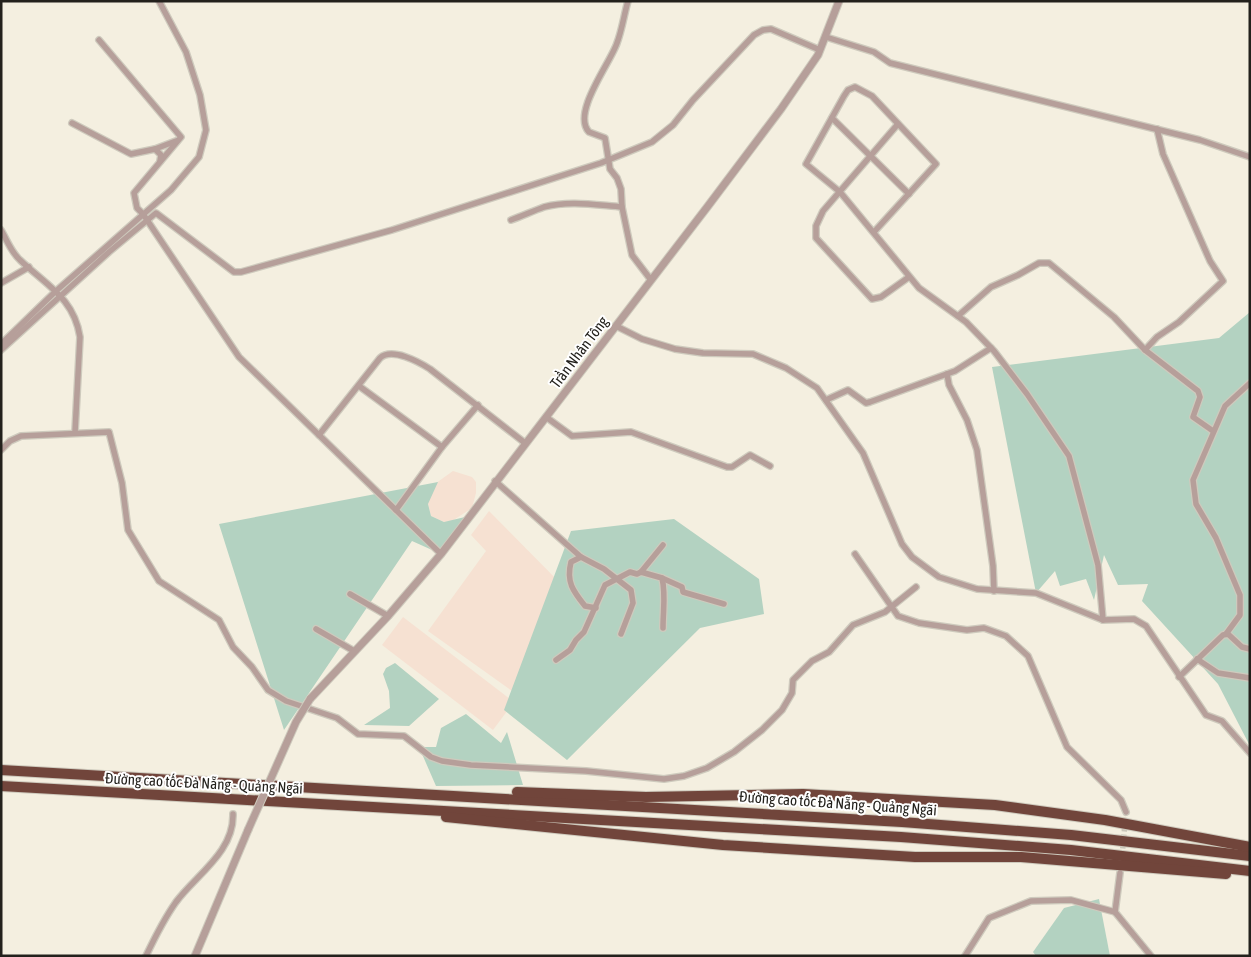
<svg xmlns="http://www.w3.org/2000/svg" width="1251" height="957" font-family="'Asap Condensed',sans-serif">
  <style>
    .industrial { fill: #f6e1d2 }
    .green { fill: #b3d2c1 }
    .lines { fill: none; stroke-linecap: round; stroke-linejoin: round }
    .minor-tunnel { stroke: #cac6b9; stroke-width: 5.5; stroke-dasharray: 5.5 3; stroke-linecap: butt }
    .minor-casing { stroke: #cecabd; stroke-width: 8 }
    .tertiary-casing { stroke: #cecabd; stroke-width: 9 }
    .motorway-casing { stroke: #cecabd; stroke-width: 12 }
    .minor { stroke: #b69f9a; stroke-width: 5.5 }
    .tertiary { stroke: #b69f9a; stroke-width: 7 }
    .motorway { stroke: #71453b; stroke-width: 10 }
    .tertiary-bridge-casing { stroke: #cecabd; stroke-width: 9; stroke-linecap: butt }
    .tertiary-bridge { stroke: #b69f9a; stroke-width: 7 }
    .labels { text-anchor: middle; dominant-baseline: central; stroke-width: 4; stroke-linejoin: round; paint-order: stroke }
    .street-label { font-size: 15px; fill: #23211c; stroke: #fff }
  </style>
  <rect width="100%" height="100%" fill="#f4efe0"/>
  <g class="industrial">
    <polygon points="453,471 472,477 476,482 476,493 472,508 452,521 444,522 431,516 428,504 432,486"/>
    <polygon points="489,511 567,590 512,691 428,631 486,551 471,535"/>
    <polygon points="403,617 514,702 493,730 382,645"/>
  </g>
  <g class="green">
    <polygon points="1250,312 1250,746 1218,684 1142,601 1148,584 1118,585 1104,555 1094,600 1086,579 1060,586 1055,571 1036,593 992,367 1219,338"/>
    <polygon points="438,482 428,504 431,516 444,522 465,517 441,554 412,541 284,730 219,524"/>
    <polygon points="674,519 759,579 764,614 700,628 567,760 504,710 571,531"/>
    <polygon points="395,663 439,699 409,726 364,725 390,708 389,691 383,674 386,668"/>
    <polygon points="466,714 501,743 507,732 523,785 436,786 419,747 436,747 441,728"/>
    <polygon points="1099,899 1110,956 1036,956 1033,952 1064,908"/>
  </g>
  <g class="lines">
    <polyline class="minor-tunnel" points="1122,857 1126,812"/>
    <defs>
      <g id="minor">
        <path d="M628 1C624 15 622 30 617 43 611 62 571 113 589 132L605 138 610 169 617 178 621 189 622 207 632 255 651 280"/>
        <polyline points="826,37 874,52 890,63 1200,140 1250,157"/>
        <polyline points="99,40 181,137 134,193 137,208 143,214 239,357 441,554"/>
        <polyline points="832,118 909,194"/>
        <polyline points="72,123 131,154 155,149 161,155 160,161"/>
        <polyline points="898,124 823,211 816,226 816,238 872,299 881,297 909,277"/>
        <polyline points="155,149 176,141"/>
        <path d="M511 220C522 216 533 211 544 207 569 200 596 205 622 207"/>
        <path d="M1 230C7 240 11 252 20 260 46 285 74 298 80 337L75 432"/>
        <polyline points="874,232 936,164 872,96 855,87 848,90 844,96 806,164 840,192 919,288 966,322 994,351 1027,394 1069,456 1098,565 1103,620"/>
        <polyline points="1,283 29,267"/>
        <polyline points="958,316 991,287 1018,275 1039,263 1049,263 1114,317 1145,350 1198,391 1200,397 1193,417 1213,431"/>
        <polyline points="616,326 642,339 675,349 703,353 753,354 786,368 817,388 863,453 902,544 912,557 939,577 977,589 1036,593 1103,620 1134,619 1146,626 1206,715 1222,721 1250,753"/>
        <polyline points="1,344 56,291 171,190 199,157 206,130 200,95 186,52 159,1"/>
        <polyline points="1,350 109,252 156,213 234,272 241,272 392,230 601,163 652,142 673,125 693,100 754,35 763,30 771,29 820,50"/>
        <polyline points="1145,350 1157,337 1179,322 1223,281 1210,261 1163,154 1157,129"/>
        <polyline points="947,374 949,385 967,420 977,450 993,566 994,591"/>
        <polyline points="359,386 442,447"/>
        <polyline points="826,400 848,390 866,403 870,402 955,371 991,348"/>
        <polyline points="546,417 572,436 631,432 727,467 732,467 750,455 770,466"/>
        <path d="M319 435 380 358C392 347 419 362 430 369L525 443"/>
        <polyline points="1,450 10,441 21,436 109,432 122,483 128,530 159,581 219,620 233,647 252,667 268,690 286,701 337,718 358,734 404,736 431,757 442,761 471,765 586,771 664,779 684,776 707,768 734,752 762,730 782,710 792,693 793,680 812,661 829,652 853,625 885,612 916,587"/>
        <polyline points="495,481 581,557 604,569 631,590 633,603 621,634"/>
        <polyline points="396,510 442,447 478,405"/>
        <polyline points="855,554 898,616 919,623 967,630 984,628 1006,636 1028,656 1067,747 1121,800 1126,812"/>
        <path d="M581 557 571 562C566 582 573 591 585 606L596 608"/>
        <polyline points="641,572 663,545"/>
        <polyline points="662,578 682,587 683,592 724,604"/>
        <polyline points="350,594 388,616"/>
        <polyline points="316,629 354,651"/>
        <polyline points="1226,634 1240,615 1240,595 1216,538 1196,504 1193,480 1225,406 1250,383"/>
        <polyline points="1197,659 1218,673 1250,678"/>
        <path d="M556 660 570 650 576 640 584 632 605 585 630 572 637 574 641 572 662 578C666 594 663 610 663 628"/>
        <polyline points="1179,677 1223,635 1228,634 1242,647 1250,649"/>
        <polyline points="1120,873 1115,912 1151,956"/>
        <path d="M146 956C155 937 164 919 176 902 196 875 234 852 233 814"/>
        <polyline points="965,956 989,918 1031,901 1071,900 1115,912"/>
      </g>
      <g id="tertiary">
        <polyline points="310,699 388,616 441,554 708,206 781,109 818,55 839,1"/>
        <polyline points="195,956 248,830"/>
      </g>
      <g id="motorway">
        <polyline points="1,770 902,822 1071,835 1250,856"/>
        <polyline points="1,786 901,837 1071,850 1250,871"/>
        <polyline points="517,792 646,797 803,794 995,805 1105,820 1250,847"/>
        <polyline points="446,817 723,845 915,857 1021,857 1226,874"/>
      </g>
    </defs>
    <use href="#minor" class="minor-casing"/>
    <use href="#tertiary" class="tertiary-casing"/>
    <use href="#motorway" class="motorway-casing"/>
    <use href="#minor" class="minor"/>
    <use href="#tertiary" class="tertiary"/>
    <use href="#motorway" class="motorway"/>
    <defs>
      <polyline id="tertiary-bridge" points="248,830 296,722 310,699"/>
    </defs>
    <use href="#tertiary-bridge" class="tertiary-bridge-casing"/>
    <use href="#tertiary-bridge" class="tertiary-bridge"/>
  </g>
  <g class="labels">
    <g class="street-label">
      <text transform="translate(579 352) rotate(-53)">Trần Nhân Tông</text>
      <text transform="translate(204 783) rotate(3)">Đường cao tốc Đà Nẵng - Quảng Ngãi</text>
      <text transform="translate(838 803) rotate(4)">Đường cao tốc Đà Nẵng - Quảng Ngãi</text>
    </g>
  </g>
  <rect width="1251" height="957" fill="none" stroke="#23211c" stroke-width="5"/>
</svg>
